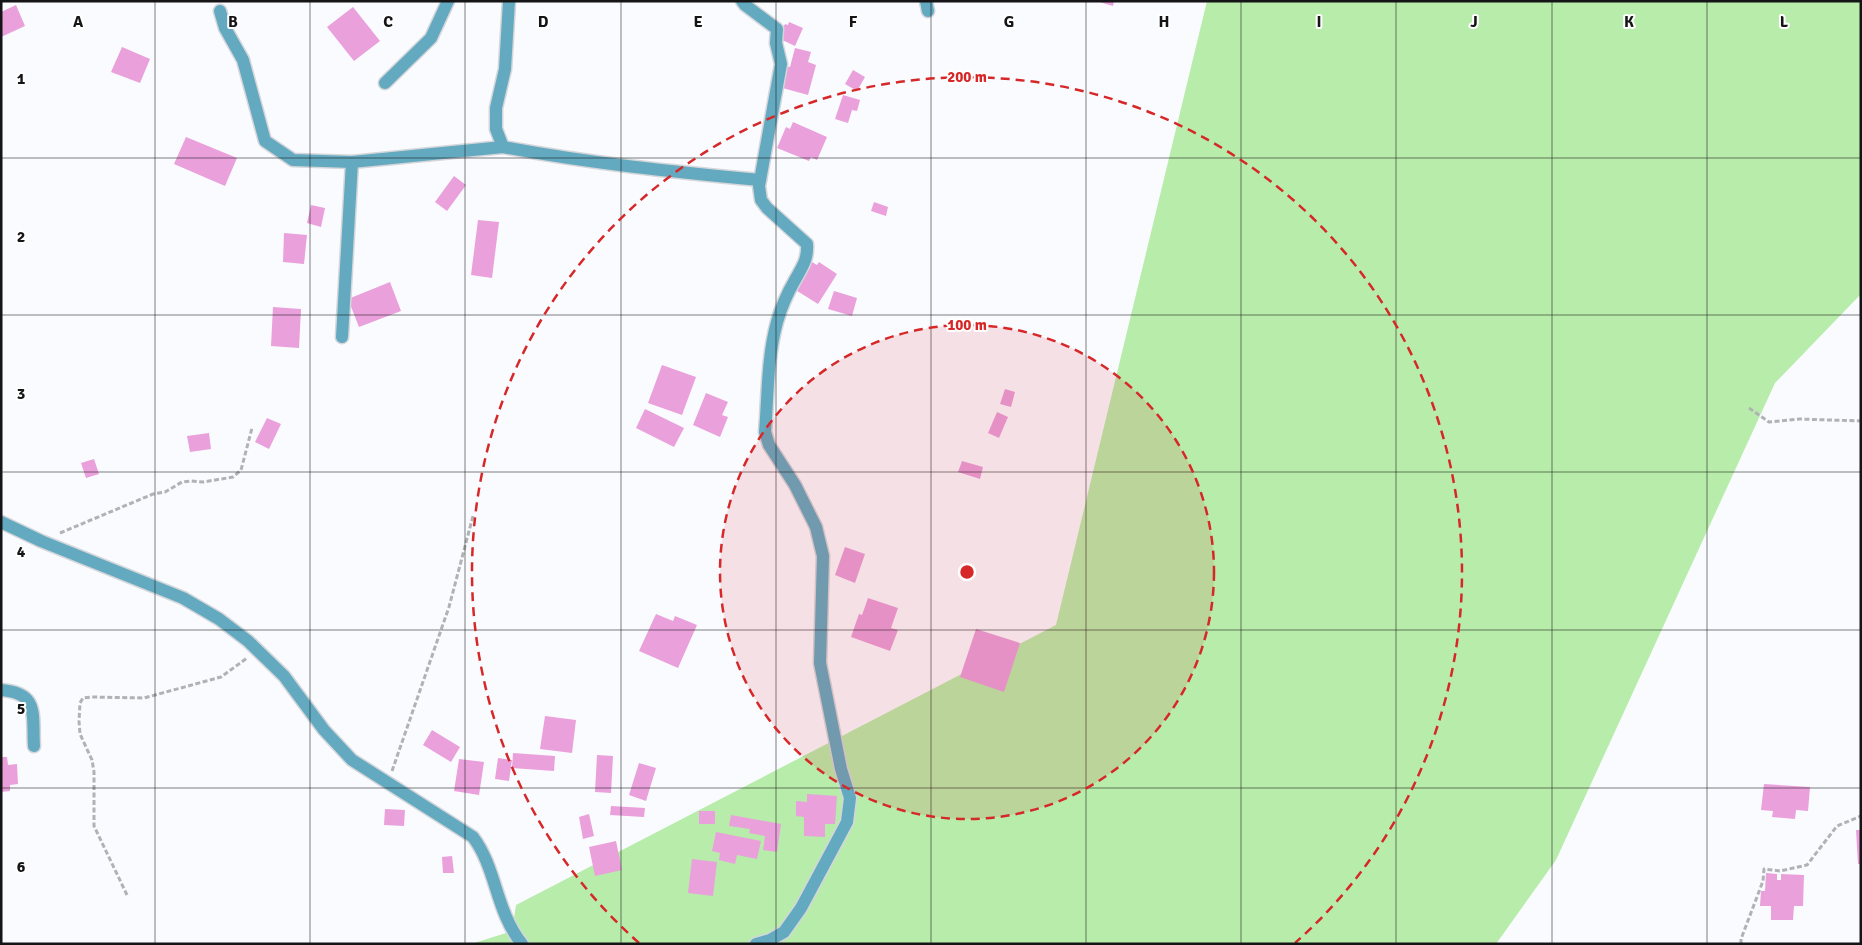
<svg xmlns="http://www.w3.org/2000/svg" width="1862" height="945" font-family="Signika,sans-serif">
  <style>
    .green { fill: #b8ecaa }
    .building { fill: #e9a0db }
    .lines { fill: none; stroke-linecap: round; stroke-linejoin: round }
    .minor-casing { stroke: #d5d6da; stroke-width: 15 }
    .path { stroke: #b1b2b5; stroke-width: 3; stroke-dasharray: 5 2.5; stroke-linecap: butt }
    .minor { stroke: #63aac1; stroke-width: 12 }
    .grid { fill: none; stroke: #151517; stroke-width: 1; stroke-opacity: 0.55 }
    .ring { fill: none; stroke: #d62828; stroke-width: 2.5; stroke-dasharray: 9 6 }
    .grid-label { font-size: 16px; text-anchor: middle; font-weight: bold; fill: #151517; stroke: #fff; stroke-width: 4; stroke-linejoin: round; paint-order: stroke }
    .centre { fill: #d62828; stroke: #fff; stroke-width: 2.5 }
    .ring-label { font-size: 15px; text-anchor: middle; font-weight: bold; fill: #d62828; stroke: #fff; stroke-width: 4; stroke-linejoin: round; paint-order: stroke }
  </style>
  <rect width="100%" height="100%" fill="#fafbff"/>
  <polygon class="green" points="1207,1 1861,1 1861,294 1775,383 1556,860 1496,944 471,944 512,931 516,905 1056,625"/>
  <g class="building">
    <polygon points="1096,1 1114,1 1113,6"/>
    <polygon points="16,5 25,26 1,37 1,12"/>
    <polygon points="353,7 380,41 354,61 327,27"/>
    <polygon points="789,22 803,28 795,46 778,38 785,24 788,25"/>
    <polygon points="122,47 150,59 140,83 111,72"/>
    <polygon points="795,48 811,52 808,62 816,65 808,95 779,87 785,66 790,67"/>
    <polygon points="853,70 865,77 857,91 845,84"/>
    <polygon points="843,95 860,100 857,111 852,110 848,123 835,119"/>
    <polygon points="793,122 827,137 817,160 811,157 809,161 777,148 786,127 790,129"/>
    <polygon points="186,137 237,158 225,186 174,164"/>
    <polygon points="454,176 466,185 447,211 435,202"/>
    <polygon points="874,202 888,207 886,216 871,211"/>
    <polygon points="311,205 325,208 321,227 307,223"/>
    <polygon points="478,220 499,222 492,278 471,275"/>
    <polygon points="284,233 307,235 304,264 283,262"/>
    <polygon points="812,262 817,265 819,262 837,274 818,304 794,289"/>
    <polygon points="390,282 401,311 359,327 348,299"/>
    <polygon points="834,291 857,298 852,316 828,309"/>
    <polygon points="273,307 301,309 299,348 271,346"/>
    <polygon points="662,365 696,377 682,415 648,403"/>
    <polygon points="1005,389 1015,392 1011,407 1000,404"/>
    <polygon points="706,393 728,402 722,415 728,417 720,437 693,425"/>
    <polygon points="645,409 684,428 674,447 636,428"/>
    <polygon points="997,412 1008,417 999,438 988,433"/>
    <polygon points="267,418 281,424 269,449 255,442"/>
    <polygon points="209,433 211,449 190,452 187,436"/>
    <polygon points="94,459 99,474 86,478 81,463"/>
    <polygon points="962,461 983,467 980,479 958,472"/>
    <polygon points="845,547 865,554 855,583 835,575"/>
    <polygon points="868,598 898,608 891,628 898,630 890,651 851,637 859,614 862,615"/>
    <polygon points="656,614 673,621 675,616 697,625 678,668 639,651"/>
    <polygon points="976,629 1020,643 1004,692 960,677"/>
    <polygon points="545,716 576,720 572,753 540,749"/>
    <polygon points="432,730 460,747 451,762 423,745"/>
    <polygon points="513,753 555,756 554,771 512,768"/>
    <polygon points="597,755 613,756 611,793 595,792"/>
    <polygon points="1,757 7,757 8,765 17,764 18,784 10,785 10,791 1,792"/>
    <polygon points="498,758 512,760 509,781 495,779"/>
    <polygon points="459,759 484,762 479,795 454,791"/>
    <polygon points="639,763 656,768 646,801 629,795"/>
    <polygon points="1764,784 1810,787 1808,811 1796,810 1795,819 1772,817 1773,811 1761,810"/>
    <polygon points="807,794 837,796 835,824 825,824 825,837 804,836 804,817 796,816 796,801 807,802"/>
    <polygon points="611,806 645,808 644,817 610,815"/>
    <polygon points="385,809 405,810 404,826 384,825"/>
    <rect x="699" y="811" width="16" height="13"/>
    <polygon points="589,814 594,836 583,839 579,817"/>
    <polygon points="731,815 781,824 777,852 763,850 765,836 749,833 750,829 729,826"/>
    <polygon points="1856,830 1861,830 1861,864 1858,864"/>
    <polygon points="716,832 761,841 757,859 737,855 735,864 719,860 720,853 712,851"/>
    <polygon points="616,841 622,870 595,876 589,847"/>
    <polygon points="452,856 454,873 443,873 442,857"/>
    <polygon points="692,859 717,862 713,896 688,893"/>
    <polygon points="1766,873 1777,874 1777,880 1781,880 1781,874 1804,875 1803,906 1794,906 1793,920 1771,920 1771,906 1760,906 1761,891 1765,891"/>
  </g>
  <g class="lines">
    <defs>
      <g id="minor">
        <path d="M509 1 505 69 496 108V129L503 147C588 163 674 172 760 180"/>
        <path d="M742 1 745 5 777 29 776 43 781 64 759 186 761 200 767 208 807 244C808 260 802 267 795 280 788 292 781 308 777 322 767 358 768 396 765 432L769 445 795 485 816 527 823 556 820 663 841 769 850 798 847 822 801 908 784 932 770 940 756 944"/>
        <polyline points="926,1 928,11"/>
        <polyline points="220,11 225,28 243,60 265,141 293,160 352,162 503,147"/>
        <polyline points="385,83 431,38 448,1"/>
        <polyline points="342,337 352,162"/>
        <path d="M1 522 41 541 183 598 219 619 248 641 284 676 324 730 352 760 473 837C497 869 495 910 522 944"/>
        <path d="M1 690C40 693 32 715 34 746"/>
      </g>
    </defs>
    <use href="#minor" class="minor-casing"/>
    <g class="path">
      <polyline points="1749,408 1769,422 1800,419 1861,421"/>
      <polyline points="60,533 153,494 165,492 182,482 191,481 203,482 233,477 241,470 252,428"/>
      <polyline points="392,771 449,607 473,516"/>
      <polyline points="127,895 94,826 94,772 92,760 80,734 79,721 80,703 83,698 92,697 144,698 221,677 247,658"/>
      <polyline points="1741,944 1741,939 1763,881 1764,869 1780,871 1807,865 1837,826 1861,816"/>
    </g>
    <use href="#minor" class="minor"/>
  </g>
  <path class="grid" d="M155 1V944M310 1V944M465 1V944M621 1V944M776 1V944M931 1V944M1086 1V944M1241 1V944M1396 1V944M1552 1V944M1707 1V944M1 158H1861M1 315H1861M1 472H1861M1 630H1861M1 788H1861"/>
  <circle cx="967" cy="572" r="247" fill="#d62828" fill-opacity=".12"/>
  <g class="ring">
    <circle cx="967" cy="572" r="247"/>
    <path d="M639 943A495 495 0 1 1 1295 943"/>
  </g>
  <g class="grid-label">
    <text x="78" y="27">A</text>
    <text x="233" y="27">B</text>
    <text x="388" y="27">C</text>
    <text x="543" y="27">D</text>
    <text x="698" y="27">E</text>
    <text x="853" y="27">F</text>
    <text x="1009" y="27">G</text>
    <text x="1164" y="27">H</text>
    <text x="1319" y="27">I</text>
    <text x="1474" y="27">J</text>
    <text x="1629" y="27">K</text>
    <text x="1784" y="27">L</text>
    <text x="21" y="84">1</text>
    <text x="21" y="242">2</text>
    <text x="21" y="399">3</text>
    <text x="21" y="557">4</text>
    <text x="21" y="714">5</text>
    <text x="21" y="872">6</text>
  </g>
  <circle cx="967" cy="572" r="8" class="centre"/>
  <g class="ring-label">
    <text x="967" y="82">200 m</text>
    <text x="967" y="330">100 m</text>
  </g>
  <rect width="1862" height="945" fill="none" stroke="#151517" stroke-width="5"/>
</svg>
